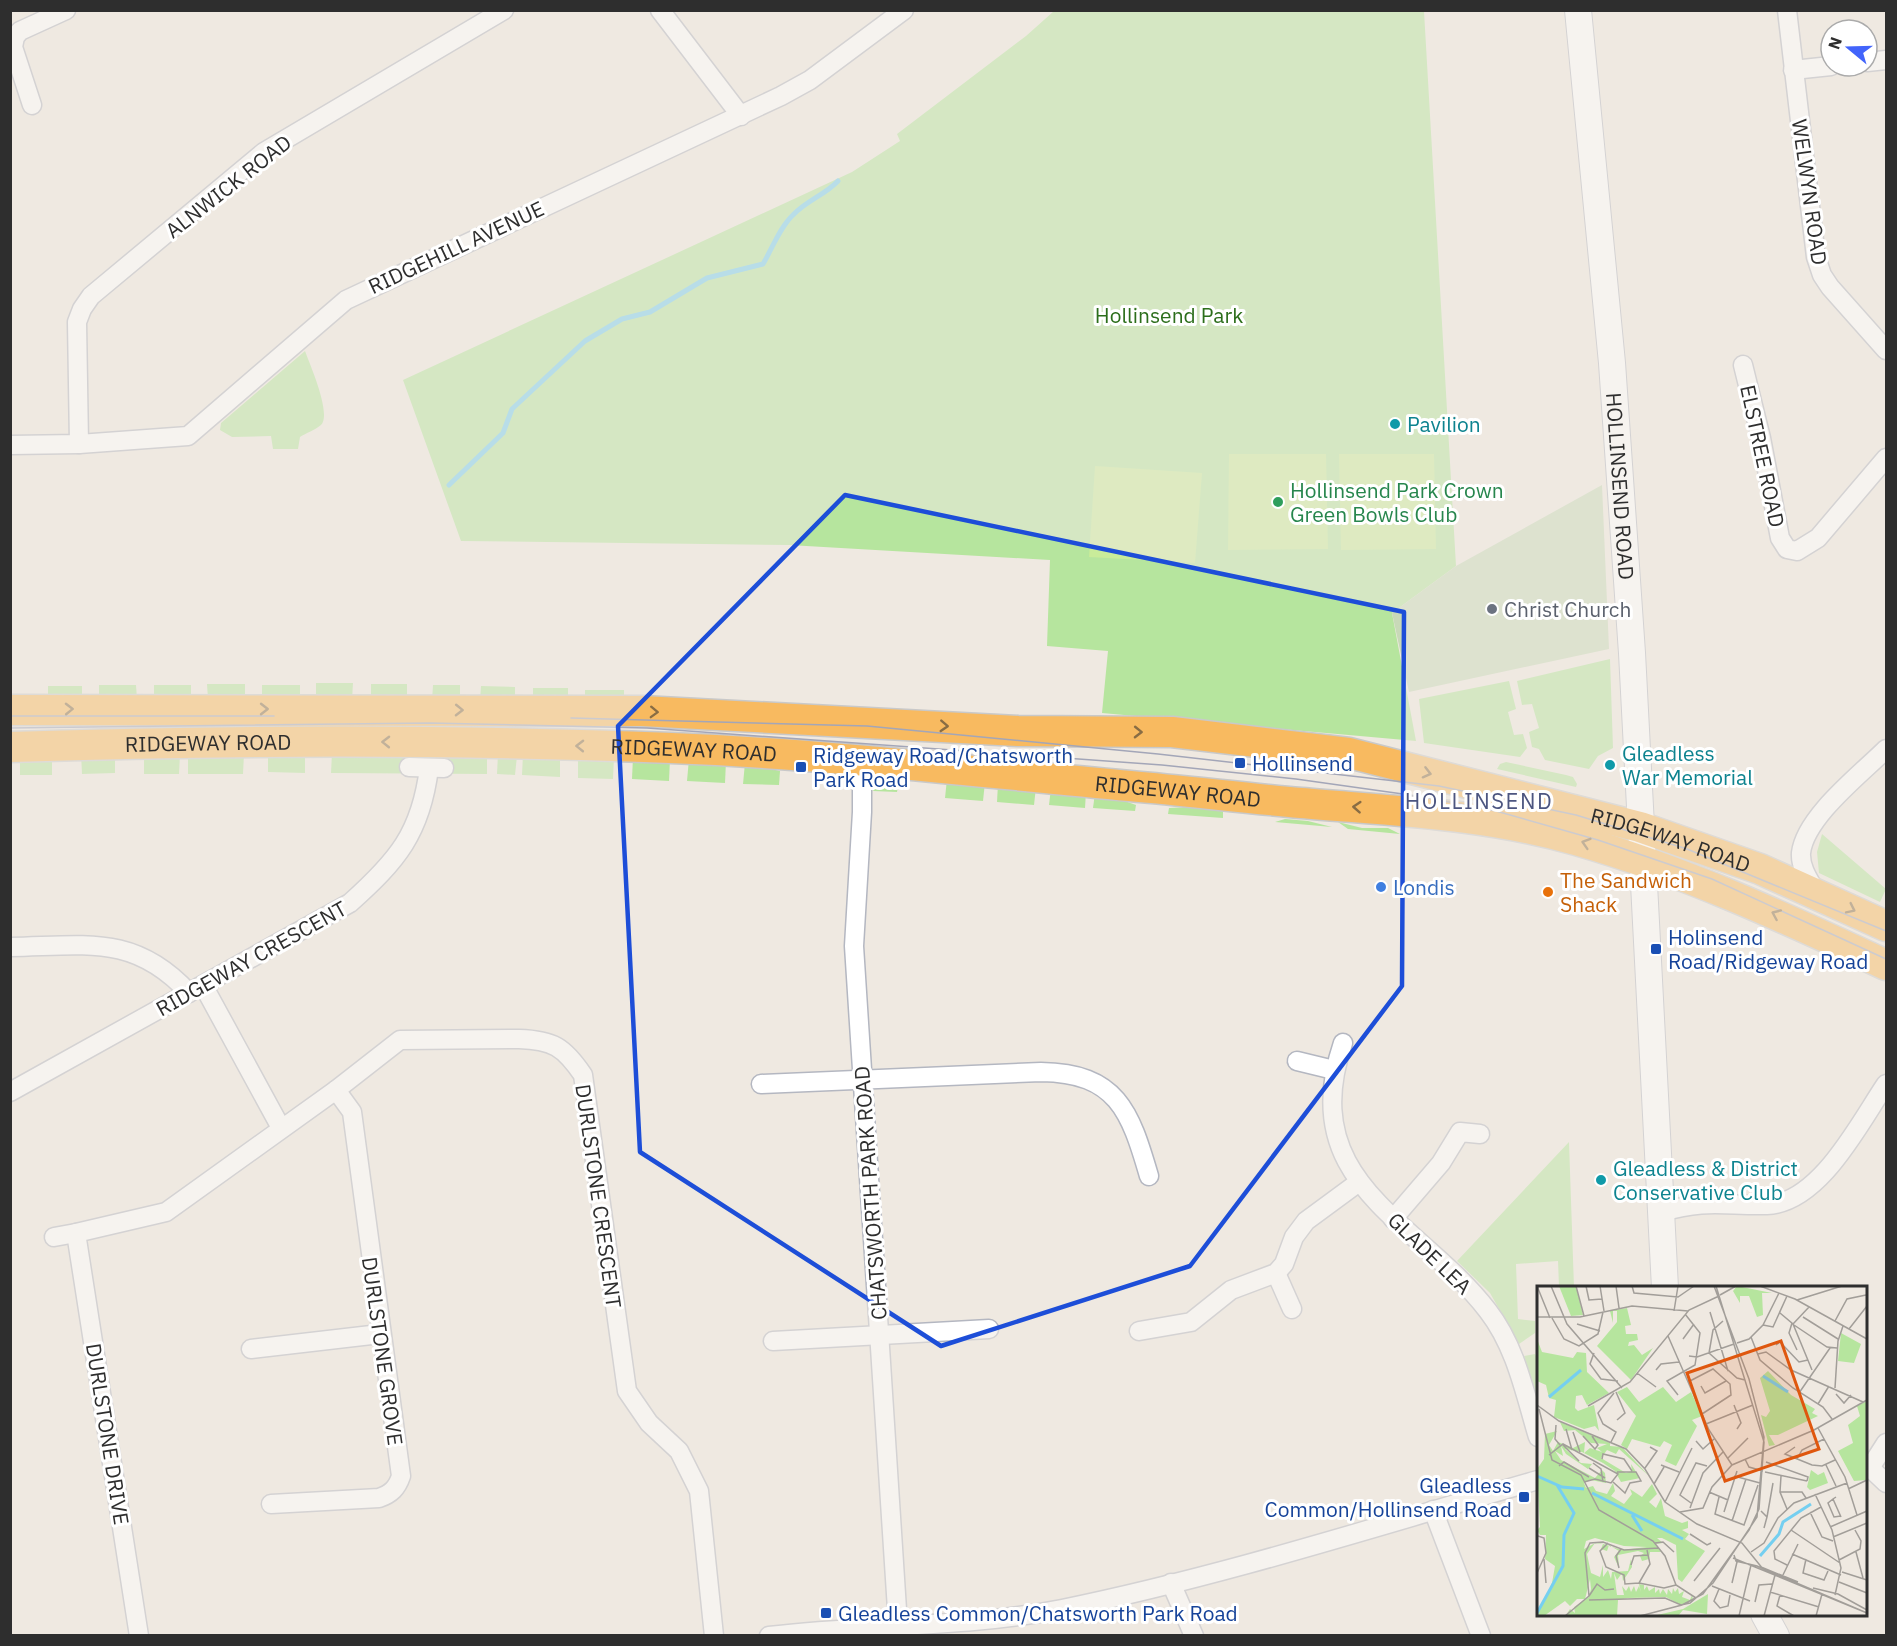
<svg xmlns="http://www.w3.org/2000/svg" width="1897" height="1646" font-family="'IBM Plex Sans',sans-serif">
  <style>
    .green { fill: #b6e59e }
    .cemetery { fill: #c8d9b8 }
    .pitch { fill: #c9ec9a }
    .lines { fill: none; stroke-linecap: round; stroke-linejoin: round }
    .stream { stroke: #75cff0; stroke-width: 5 }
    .minor-casing { stroke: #b4b7c1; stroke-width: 21 }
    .secondary-casing { stroke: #b4b7c1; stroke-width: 28 }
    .trunk-casing { stroke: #c9c9c9; stroke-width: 33 }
    .minor { stroke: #fff; stroke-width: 18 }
    .secondary { stroke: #fff; stroke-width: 26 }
    .trunk { stroke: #f8ba60; stroke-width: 30 }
    .tram { stroke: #a3a6b8; stroke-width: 1.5 }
    .oneway { stroke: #896d44 }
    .marked { fill: none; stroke: #1d4ed8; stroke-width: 4.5; stroke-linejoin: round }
    .culture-dot { fill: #0f9aa8; stroke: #fff; stroke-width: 2 }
    .leisure-dot { fill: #2e9e5b; stroke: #fff; stroke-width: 2 }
    .worship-dot { fill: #6b7280; stroke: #fff; stroke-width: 2 }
    .transit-dot { fill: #1a4fb4; stroke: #fff; stroke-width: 2 }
    .shop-dot { fill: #3f7fe0; stroke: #fff; stroke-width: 2 }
    .food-dot { fill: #e8710a; stroke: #fff; stroke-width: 2 }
    .labels { text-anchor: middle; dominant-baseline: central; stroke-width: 6; stroke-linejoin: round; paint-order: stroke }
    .street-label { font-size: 21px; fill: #2e2e2e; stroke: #fff }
    .park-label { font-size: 21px; fill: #2c6e1b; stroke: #fff }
    .culture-label { font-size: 21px; fill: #0d838f; stroke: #fff; text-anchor: start }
    .leisure-label { font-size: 21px; fill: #27864d; stroke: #fff; text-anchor: start }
    .worship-label { font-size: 21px; fill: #5b616d; stroke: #fff; text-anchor: start }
    .transit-label { font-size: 21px; fill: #164399; stroke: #fff; text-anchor: start }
    .food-label { font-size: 21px; fill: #c56008; stroke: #fff; text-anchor: start }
    .shop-label { font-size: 21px; fill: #366cbe; stroke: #fff; text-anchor: start }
    .neighbourhood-label { font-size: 22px; letter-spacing: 1.5px; fill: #4d5680; stroke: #fff }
    .inset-river { fill: none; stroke: #75cff0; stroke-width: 3 }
    .inset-road { fill: none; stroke: #a29e99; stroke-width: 1.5 }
    .view { fill: #df570e; fill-opacity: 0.15; stroke: #df570e; stroke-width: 3 }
    .inset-edge { fill: none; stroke: #2e2e2e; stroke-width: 3 }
  </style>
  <rect width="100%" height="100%" fill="#efe9e1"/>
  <g class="green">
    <polygon points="1054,11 1424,11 1456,566 1392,613 1416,741 1102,713 1108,651 1047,646 1050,560 789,545 461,541 403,380 852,172 900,141 897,134 1026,36"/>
    <path d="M305 351C310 365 332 414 321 425 315 430 306 433 300 437L298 449H273L271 436 232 437 220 430 221 423Z"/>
    <polygon points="1610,659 1613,748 1598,756 1589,769 1545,760 1539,749 1532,747 1529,732 1539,728 1532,704 1522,705 1517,681"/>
    <polygon points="1509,681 1516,709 1508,712 1514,735 1523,734 1527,748 1520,757 1424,743 1419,699"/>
    <polygon points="316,683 353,683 352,700 316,700"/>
    <polygon points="207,684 245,684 245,699 208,699"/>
    <rect x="371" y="684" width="36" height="17"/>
    <polygon points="99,685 136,685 137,699 99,700"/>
    <polygon points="154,685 191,685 191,699 154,700"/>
    <rect x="262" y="685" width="38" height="14"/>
    <polygon points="433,685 460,685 460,702 432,701"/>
    <polygon points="48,686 82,686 82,701 48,700"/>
    <polygon points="481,686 515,687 515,702 480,701"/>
    <polygon points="533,688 568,688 568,703 533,702"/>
    <polygon points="585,690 624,690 624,704 585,703"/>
    <polygon points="115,752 115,773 82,774 81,753"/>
    <polygon points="268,752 305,752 305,773 268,772"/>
    <polygon points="332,753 487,754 487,774 331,773"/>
    <polygon points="144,754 180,754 179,774 144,774"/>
    <polygon points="188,754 244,754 243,774 188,774"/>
    <polygon points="498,754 517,756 515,775 497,774"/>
    <polygon points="523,754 560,756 560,777 522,775"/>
    <rect x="20" y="756" width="32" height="19"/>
    <polygon points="578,756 614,757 613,779 578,778"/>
    <polygon points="633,757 670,759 669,781 632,779"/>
    <polygon points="689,759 726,761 725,783 687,781"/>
    <polygon points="1506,762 1566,775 1573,777 1577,784 1576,787 1497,769 1500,764"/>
    <polygon points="745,763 780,771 779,785 743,784"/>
    <polygon points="904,775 902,787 898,787 897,792 873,791 882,777"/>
    <polygon points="947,779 985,782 983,801 945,798"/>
    <polygon points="998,784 1036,787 1034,805 997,802"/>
    <polygon points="1051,788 1086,791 1085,808 1049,805"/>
    <polygon points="1099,792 1136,805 1135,811 1093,808 1095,793"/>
    <polygon points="1191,807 1223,810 1223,818 1168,814 1169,808"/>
    <polygon points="1285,819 1308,821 1332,827 1275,822"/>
    <polygon points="1338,822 1362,828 1388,828 1400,834 1348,829"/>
    <polygon points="1822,834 1886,889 1880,902 1819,873 1817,852"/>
    <polygon points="1569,1142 1574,1287 1559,1287 1558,1261 1516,1264 1518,1319 1535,1321 1535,1333 1519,1344 1490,1293 1457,1261"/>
    <polygon points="1535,1354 1538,1360 1538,1399 1524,1356"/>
  </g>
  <polygon class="cemetery" points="1602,485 1609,649 1409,692 1392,613 1456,566"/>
  <g class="pitch">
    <polygon points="1229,454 1326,454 1328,549 1228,550"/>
    <polygon points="1339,454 1434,454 1436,549 1341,550"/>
    <polygon points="1095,466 1202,473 1195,563 1089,557"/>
  </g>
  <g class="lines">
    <path class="stream" d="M449 485 503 433 512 409 585 341 622 319 650 312 707 278 763 264C772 249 780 227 793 215 807 200 825 195 838 181"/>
    <defs>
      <g id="minor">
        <polyline points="660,10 741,116"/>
        <polyline points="1787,10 1816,257 1822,275 1830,287 1886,350"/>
        <polyline points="1867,62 1886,60"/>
        <polyline points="1793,70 1831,66"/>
        <polyline points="32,105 13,47 15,37 20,31 66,10"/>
        <polyline points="1743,365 1761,438 1780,538 1787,549 1797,551 1818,538 1886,458"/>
        <polyline points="79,444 77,322 82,309 91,296 264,152 504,10"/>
        <polyline points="10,445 79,444 188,436 346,300 781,96 810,80 904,10"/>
        <polyline points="862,760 862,812 854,946 898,1625"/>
        <polyline points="409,767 444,768"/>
        <path d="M1816 892C1809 880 1800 867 1801 853 1805 817 1861 774 1886 749"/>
        <path d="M10 947C84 946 134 933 189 993"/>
        <polyline points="203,985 281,1128"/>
        <path d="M1343 1043C1295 1184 1418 1220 1488 1311 1516 1347 1525 1394 1538 1437"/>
        <polyline points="1297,1061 1334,1070"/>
        <path d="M761 1084 1041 1072C1117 1073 1130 1111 1149 1176"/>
        <path d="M10 1092 350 903C397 861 421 833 429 768"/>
        <path d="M1662 1212C1706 1199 1725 1206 1767 1205 1820 1203 1860 1122 1886 1084"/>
        <polyline points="1393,1219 1441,1163 1460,1132 1480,1134"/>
        <polyline points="54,1237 76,1233"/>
        <polyline points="1276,1273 1292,1309"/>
        <polyline points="1139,1331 1191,1322 1231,1290 1276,1273 1284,1264 1294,1237 1306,1221 1359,1182"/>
        <polyline points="773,1341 989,1329"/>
        <polyline points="251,1349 380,1334"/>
        <polyline points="1866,1464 1886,1483"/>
        <polyline points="1870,1468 1886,1443"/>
        <path d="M271 1504 379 1498C391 1494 397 1488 401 1476L352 1112 336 1090"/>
        <polyline points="1433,1510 1481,1636"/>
        <polyline points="1171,1583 1194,1636"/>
        <path d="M139 1636 76 1233 166 1212 336 1090 400 1040 519 1039C553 1040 564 1047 583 1075L627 1391 649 1423 679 1451 699 1491 714 1636"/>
        <path d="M769 1636C866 1624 966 1628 1062 1609 1223 1576 1381 1525 1538 1480"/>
      </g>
      <g id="secondary">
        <path id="s1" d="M1578 10 1612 363 1632 653 1665 1288"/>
        <polyline points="1764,1614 1776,1636"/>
      </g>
      <g id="trunk">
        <path id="s2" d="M10 710 642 711 1018 731 1172 732 1349 753 1640 827 1760 869 1886 926"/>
        <path id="s3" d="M10 747C231 740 451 739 671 748 825 754 977 772 1130 786 1187 791 1244 798 1301 803 1394 811 1486 814 1576 840 1684 871 1785 918 1886 965"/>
      </g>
    </defs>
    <use href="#minor" class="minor-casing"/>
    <use href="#secondary" class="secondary-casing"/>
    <use href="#trunk" class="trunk-casing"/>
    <use href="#minor" class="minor"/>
    <use href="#secondary" class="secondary"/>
    <use href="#trunk" class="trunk"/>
    <g class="tram">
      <polyline points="10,716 274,716"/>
      <polyline points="571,718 867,726 1158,754 1439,786 1576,815 1687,849 1886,931"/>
      <polyline points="10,728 430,723 647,728 1162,765 1296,779 1417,796 1496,811 1598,840 1712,879 1886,959"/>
    </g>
  </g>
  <defs><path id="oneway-chevron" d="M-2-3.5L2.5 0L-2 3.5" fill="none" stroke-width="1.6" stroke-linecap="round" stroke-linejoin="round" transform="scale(1.5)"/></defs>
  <g class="oneway">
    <use href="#oneway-chevron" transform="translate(69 709) rotate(-1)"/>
    <use href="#oneway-chevron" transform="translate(264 709)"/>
    <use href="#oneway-chevron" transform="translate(459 710) rotate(1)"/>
    <use href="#oneway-chevron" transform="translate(654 712) rotate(2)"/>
    <use href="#oneway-chevron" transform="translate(944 726) rotate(3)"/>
    <use href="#oneway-chevron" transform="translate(1138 732) rotate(1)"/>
    <use href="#oneway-chevron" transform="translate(386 742) rotate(-179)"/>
    <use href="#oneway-chevron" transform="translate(580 746) rotate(-179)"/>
    <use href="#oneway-chevron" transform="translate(1427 773) rotate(14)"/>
    <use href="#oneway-chevron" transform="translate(1357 807) rotate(-176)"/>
    <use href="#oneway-chevron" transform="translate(1586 843) rotate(-163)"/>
    <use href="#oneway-chevron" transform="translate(1851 909) rotate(26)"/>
    <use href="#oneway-chevron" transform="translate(1776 914) rotate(-156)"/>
  </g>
  <path d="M0 0H1897V1646H0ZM845 495 1404 612 1402 986 1190 1266 941 1346 640 1152 618 726Z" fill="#efe9e1" fill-opacity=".55" fill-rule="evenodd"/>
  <path class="marked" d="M845 495 1404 612 1402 986 1190 1266 941 1346 640 1152 618 726Z"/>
  <g class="culture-dot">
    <circle cx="1395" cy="424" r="6"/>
    <circle cx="1610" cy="765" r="6"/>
    <circle cx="1601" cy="1180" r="6"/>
  </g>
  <circle class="leisure-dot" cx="1278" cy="502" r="6"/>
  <circle class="worship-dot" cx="1492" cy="609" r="6"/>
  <g class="transit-dot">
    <rect x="1234" y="757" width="12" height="12" rx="3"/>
    <rect x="795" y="761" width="12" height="12" rx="3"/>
    <rect x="1650" y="943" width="12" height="12" rx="3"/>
    <rect x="1518" y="1491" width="12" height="12" rx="3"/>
    <rect x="820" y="1607" width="12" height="12" rx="3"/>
  </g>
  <circle class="shop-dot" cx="1381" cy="887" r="6"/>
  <circle class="food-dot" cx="1548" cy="892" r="6"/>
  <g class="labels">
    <g class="street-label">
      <text transform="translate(228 186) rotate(-38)">ALNWICK ROAD</text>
      <text transform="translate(1810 192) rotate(82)">WELWYN ROAD</text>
      <text transform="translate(456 247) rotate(-25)">RIDGEHILL AVENUE</text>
      <text transform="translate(1763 456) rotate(78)">ELSTREE ROAD</text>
      <text stroke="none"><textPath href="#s1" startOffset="478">HOLLINSEND ROAD</textPath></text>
      <text stroke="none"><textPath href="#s3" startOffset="198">RIDGEWAY ROAD</textPath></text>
      <text stroke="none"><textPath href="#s3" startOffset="684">RIDGEWAY ROAD</textPath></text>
      <text stroke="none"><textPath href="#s3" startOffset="1170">RIDGEWAY ROAD</textPath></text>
      <text stroke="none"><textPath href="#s2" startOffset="1674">RIDGEWAY ROAD</textPath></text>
      <text transform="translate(251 958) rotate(-29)">RIDGEWAY CRESCENT</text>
      <text transform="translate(870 1193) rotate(-94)">CHATSWORTH PARK ROAD</text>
      <text transform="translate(599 1196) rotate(82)">DURLSTONE CRESCENT</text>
      <text transform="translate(1430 1253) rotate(44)">GLADE LEA</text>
      <text transform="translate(383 1351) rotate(82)">DURLSTONE GROVE</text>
      <text transform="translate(108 1434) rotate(81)">DURLSTONE DRIVE</text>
    </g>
    <g class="park-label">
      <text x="1169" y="315">Hollinsend Park</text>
    </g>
    <g class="culture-label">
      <text x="1407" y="424">Pavilion</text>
      <text x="1622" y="753">Gleadless<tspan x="1622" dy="24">War Memorial</tspan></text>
      <text x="1613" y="1168">Gleadless &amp; District<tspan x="1613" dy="24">Conservative Club</tspan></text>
    </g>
    <g class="leisure-label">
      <text x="1290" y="490">Hollinsend Park Crown<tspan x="1290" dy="24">Green Bowls Club</tspan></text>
    </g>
    <g class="worship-label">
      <text x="1504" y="609">Christ Church</text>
    </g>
    <g class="transit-label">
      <text x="813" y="755">Ridgeway Road/Chatsworth<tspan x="813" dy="24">Park Road</tspan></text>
      <text x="1252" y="763">Hollinsend</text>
      <text x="1668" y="937">Holinsend<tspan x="1668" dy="24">Road/Ridgeway Road</tspan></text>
      <text x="1512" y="1485" text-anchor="end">Gleadless<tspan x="1512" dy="24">Common/Hollinsend Road</tspan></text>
      <text x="838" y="1613">Gleadless Common/Chatsworth Park Road</text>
    </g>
    <g class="food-label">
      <text x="1560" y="880">The Sandwich<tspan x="1560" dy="24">Shack</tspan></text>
    </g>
    <g class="shop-label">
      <text x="1393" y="887">Londis</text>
    </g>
    <g class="neighbourhood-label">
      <text x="1479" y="800">HOLLINSEND</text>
    </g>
  </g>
  <g transform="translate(1537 1286)">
    <rect width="330" height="330" fill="#efe9e1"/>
    <path d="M22 0H39L46 29 34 30ZM200 0 235 7H225L226 29 220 31 212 10H203V17L196 5ZM90 22 94 39 88 40 89 48H100L101 54 92 56 91 60 97 59 105 69 116 62 94 94 60 60 80 36V25H76V37L73 25ZM304 47 324 58 317 77 301 75ZM0 53 5 66 36 72 40 66 49 67 50 86 72 107 50 119 45 109 39 110 38 122 41 125 57 119 62 145 58 140 47 143 17 131 19 114 12 112 9 99 0 95ZM231 85 254 109 278 123 275 127 281 130 241 149H232L238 159 232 160 224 129 229 131 233 125 223 92ZM90 101 102 116 126 101 139 116 154 106 165 130 155 134 160 140 139 180 128 175 135 159 127 155 123 161 95 153 90 163 84 159 99 130 80 106ZM330 115V194L317 195 301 165 316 157 311 139 323 130 320 120ZM23 136 73 157V160L85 161 112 190 82 163 79 168 70 164 64 172 89 187 95 185 94 178 103 192 84 196 78 185 66 177 45 166 28 163 44 177 55 178 51 183 29 168 24 160 26 170 18 165 24 174 58 192 65 184 68 187 69 197 54 194 47 197 49 202 56 200 59 205 70 208 76 197 78 205 74 210 87 218 95 208 93 203 105 211 115 198 120 208 112 216 119 222 124 212 128 230 145 237 151 235V242L145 244 152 248 148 253 168 265 145 296 141 293 139 259 125 252H120L126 257 118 258 124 266H113L112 273 105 275 103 270 107 267 101 265 81 269 82 282 77 271 82 265 72 259 70 265 64 263 66 258 58 257 50 268 54 287 63 291 66 279V291L71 284 74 293 75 286 91 285 94 273 95 281 86 295 85 287 80 294 77 287 80 309H87L85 300 89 305 92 300 94 306 97 300 99 306 102 300 104 306 102 298 107 299V304L110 300 112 305 118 301V307L122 303 123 308 126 303 130 309 131 303 135 308 136 302 138 306 141 302 142 308 147 305 145 311 153 314 155 309 156 314 144 319 129 311 91 312 81 314 80 330 29 329 33 323 38 327 37 321 52 311 54 303 53 293 48 313H40L33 320 28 315 7 330H0L15 297 18 280 8 273 9 249H3L0 244 3 241 0 183 7 173 8 148 20 145 12 159 16 165 21 156 36 162 48 156 47 167 53 162 65 166 60 162 70 158 54 157 38 144 27 145ZM58 252 87 260 110 261 85 264 60 256 47 263 49 255ZM274 184 281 189 287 186 291 197 273 204 270 201ZM171 308 170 328 146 324 141 330H116L146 323Z" fill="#b6e59e" fill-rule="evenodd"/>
    <path class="inset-river" d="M226 90 251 106M12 111 44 84M0 190 25 201 47 203M55 207 146 253M95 229 105 245M223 270 242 248 246 236 274 218M0 327 26 280 27 249 37 227 20 199"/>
    <path class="inset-road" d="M0 0 13 32M14 0 30 38 85 102M39 0 47 30M49 0 52 14 65 13M63 0 67 25M79 0 82 22M95 0 97 7 141 11 157 0M223 0 258 13 330 53M183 9 199 0M260 14 305 0M137 25 141 0M173 26 191 85M243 27 256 38 275 84M0 31H43L95 20 151 25M266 31 301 53M15 32 27 53 42 60 61 48 66 26M186 35 176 44 172 67 200 92 208 94M298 35 310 13 329 9M255 37 252 47 260 64M40 38 63 45M256 38 272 21M226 39 236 41 250 10M257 39 290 61 300 62M312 43 330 20M131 50 172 144 195 179M214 51 223 74 256 102 286 121 295 133M146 53 157 38M200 57 212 53 226 39 242 7M239 59 243 56 262 76 271 74M57 67 53 78 64 93 81 95M221 68 229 66 254 84 326 116M152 70 160 71 197 58M119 84 124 78 142 76M100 87 119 101M151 96 176 83 193 98 194 109 165 128M164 100 168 107 189 95M298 102 301 55 306 40M79 106 88 127 80 134M262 107 293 62M299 108 307 117 314 109M141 109 130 95 158 79 163 47 148 28M281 118 292 100M0 119 22 135 89 163 108 183 128 216 160 238 205 257 226 283M197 119 204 137 200 143M51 120 93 96 152 24 182 10M2 123 15 174 44 189 62 224 116 255 128 270 139 299 159 312M169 138 216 119M19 139 18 153 23 159M281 142 308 191 320 229M29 143 35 164M36 146 43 166M46 150 58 163 61 159 55 150M159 155 166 163 177 153M74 156 79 146 66 138 61 127 77 107M26 159 42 175M258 161 248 168 275 179 285 180 298 174M12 169 26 158 81 188 74 197 58 193 47 196M191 172 211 152M65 173 66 168 87 173 95 185M208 173 212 181 226 185M260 173 265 164 287 153M229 176 271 191 270 195M56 177 64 183 66 196M124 179 142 186M289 179 299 200M22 180 27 176 52 191M52 182 68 192M108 182 120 165 113 161M228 186 270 195M197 190 223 197M244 190 243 206 250 223M76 196 88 207 93 197 104 195 99 186H80M117 198 127 181M311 203 330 194M172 206 191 214M243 206H265L269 212M278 208 295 244 304 282 298 309M182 211 178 228 207 239 221 199M299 211 296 213 304 231M296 213 291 217 297 231 304 230M128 216 155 162M154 217 143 209 159 177 170 180M153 222 166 187 186 166M224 225 230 231 227 242M143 226 166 222 175 201 195 179 277 144 330 114M187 226 200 185M273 226 285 251 296 255M230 231 236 197M195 235 209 193M293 241 330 225M254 244 303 277M153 248 170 259 174 257M296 251 330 237M71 257 63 265 69 281 87 289 88 298 102 297M118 257 126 256 137 266M214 266 227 257 241 232 257 217 310 197M319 266 326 292M255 268 304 289M197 269 199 275 220 280 330 327M196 272 330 327M7 273 9 297M269 273 266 287 287 294 291 285M302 274 323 263 324 255 318 244M94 279 97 270 111 269M250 279 238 273 237 265 264 232 284 221M224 281 261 296M82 282 79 270 84 263M305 286 330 294M0 287 9 267 7 252 1 250M0 290V309M245 291 261 258M157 295 183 262M302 296 330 307M102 297 127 302 139 299M102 297 113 278 110 264M195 297 200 276M175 300 213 315M276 302 301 308 330 324M182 303 177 315 183 322 191 320 193 309M233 306 282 321M243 309 240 320 257 330M52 310 60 298 68 304 77 303M52 314 128 312 144 319 153 317 176 297 220 231 227 151 212 93 177 0M218 316 222 299 235 298M28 330 52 310 48 267 53 257 66 256 87 264 122 262M103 330 145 319 166 308 212 244 222 223 227 156 179 0M202 330 214 279M227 330 238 289M279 330 285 308"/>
    <path class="view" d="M244 55 282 163 188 195 150 87Z"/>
    <rect width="330" height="330" class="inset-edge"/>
  </g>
  <rect width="1897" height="1646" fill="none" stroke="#2e2e2e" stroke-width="24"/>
  <g transform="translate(1849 48) rotate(289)"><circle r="28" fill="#ffffff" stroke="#ababab" stroke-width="1.5"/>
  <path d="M0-4.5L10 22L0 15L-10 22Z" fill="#4264fb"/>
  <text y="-9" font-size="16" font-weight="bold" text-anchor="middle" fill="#2e2e2e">N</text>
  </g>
</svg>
